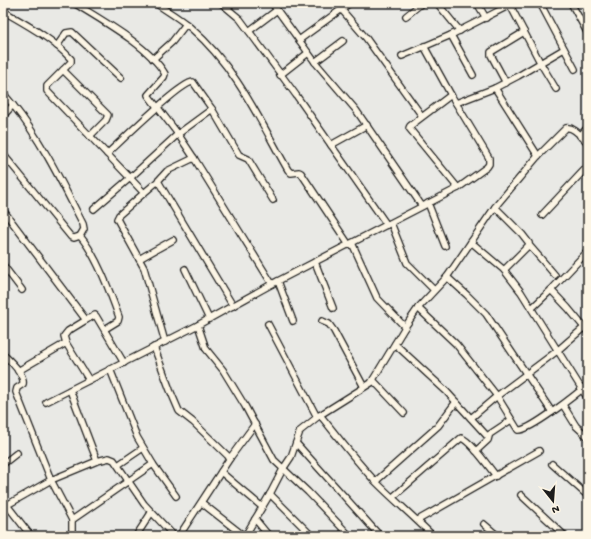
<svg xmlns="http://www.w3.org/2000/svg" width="591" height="539" font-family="'Gochi Hand',sans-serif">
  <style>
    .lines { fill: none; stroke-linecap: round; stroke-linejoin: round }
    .street-casing { stroke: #1c1c1c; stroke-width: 8 }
    .street { stroke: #fcf5e5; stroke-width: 5.5 }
  </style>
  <rect width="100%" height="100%" fill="#e9e9e5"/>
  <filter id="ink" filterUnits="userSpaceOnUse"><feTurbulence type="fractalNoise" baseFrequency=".025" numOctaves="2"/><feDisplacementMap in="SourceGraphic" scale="8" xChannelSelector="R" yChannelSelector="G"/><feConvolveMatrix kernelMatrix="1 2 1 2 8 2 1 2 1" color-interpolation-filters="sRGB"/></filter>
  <g filter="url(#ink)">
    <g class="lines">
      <defs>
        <g id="street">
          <path d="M74 3C101 20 149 46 165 74L164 77 148 95 178 134 130 178 144 193 158 181 167 171 194 158"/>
          <path d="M155 3C167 11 181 19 192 29 236 67 260 121 288 170L291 173 299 172 301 173 349 245"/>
          <polyline points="221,3 240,19 296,95 387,225"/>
          <polyline points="272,3 315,62 356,110 422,206"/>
          <polyline points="437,3 460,31"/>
          <polyline points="477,3 486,18"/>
          <polyline points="540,3 575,69"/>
          <polyline points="571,3 588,34"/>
          <polyline points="510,5 541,64 556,89"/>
          <polyline points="341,9 366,38 422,116"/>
          <path d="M3 11C27 25 52 38 71 59V62L47 86V91L130 178 94 209"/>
          <polyline points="406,16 422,3"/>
          <polyline points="249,31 277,10"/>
          <polyline points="451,35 473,75"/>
          <polyline points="299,40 350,3"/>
          <polyline points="57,46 66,33 72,32 121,78"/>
          <polyline points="402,56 451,35 514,3"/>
          <polyline points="153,59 172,42 186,24"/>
          <polyline points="315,62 343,41"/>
          <polyline points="63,70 108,115 106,120 90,136"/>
          <polyline points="280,75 308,53"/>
          <polyline points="506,83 491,55 491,52 524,32"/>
          <polyline points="495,88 538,156"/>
          <polyline points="3,93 13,105 3,116"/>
          <polyline points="451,95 410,126 409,128 458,188"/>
          <polyline points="456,103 495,88 518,76 564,49"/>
          <path d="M13 105C42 141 62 183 83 224L84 229 80 236"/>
          <polyline points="212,109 178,134 194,158 272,284"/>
          <polyline points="580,136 588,127"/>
          <polyline points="331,145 367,125"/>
          <path d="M3 154 71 237 74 238 80 236C97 256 110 292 119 317L118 321 105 329"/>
          <path d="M107 154C120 142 181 82 193 82L212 109 239 155 248 159 273 200"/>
          <polyline points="158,181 233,306"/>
          <polyline points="144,193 119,215 117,219 144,268 165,342"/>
          <polyline points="428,203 445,246"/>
          <polyline points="495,207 522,234 529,243 528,246 504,270"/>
          <polyline points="3,210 86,320 95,315 96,316 124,363"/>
          <polyline points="542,215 588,166"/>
          <polyline points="391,223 407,263 434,290"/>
          <polyline points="471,242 504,270 521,292 588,399"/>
          <polyline points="352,243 377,298 405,327"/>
          <polyline points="529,245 555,275"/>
          <polyline points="139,259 173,240"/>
          <polyline points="315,262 333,308"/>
          <polyline points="3,265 22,290"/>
          <polyline points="185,269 209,319"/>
          <polyline points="447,277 467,295 486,314 552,412"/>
          <polyline points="278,281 293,321"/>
          <polyline points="551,290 568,308 588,332"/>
          <path d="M418 308 456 344 497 396 518 430C529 432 578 393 588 384"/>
          <polyline points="532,308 551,290 588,251"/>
          <polyline points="86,320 68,331 64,336 66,343 89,380"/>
          <polyline points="322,321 329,324 334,331 364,387"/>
          <polyline points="268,324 317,417"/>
          <polyline points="198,325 206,349 223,370 245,406 274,460 308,492 350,536"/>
          <polyline points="395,344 446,391 487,436 511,420"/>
          <polyline points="154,347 170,390 179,411 193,422 230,458"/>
          <path d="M3 354C10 361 25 374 23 384L17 388 16 392 51 480 72 520V532L70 536"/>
          <polyline points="18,371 66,343"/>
          <polyline points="373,380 404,413"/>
          <polyline points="46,402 198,325 272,284 458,188 487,167 489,164 489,158 451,95 424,46"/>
          <polyline points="563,405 576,426 588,437"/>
          <path d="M320 415C338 437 355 460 375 481 394 500 414 517 433 536"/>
          <polyline points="471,418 497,396 557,351 588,324"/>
          <polyline points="296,443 380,536"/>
          <polyline points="476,451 488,440 489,436"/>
          <polyline points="97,461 109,458 114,460 144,504 174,536"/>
          <polyline points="3,464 17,453"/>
          <polyline points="153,464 176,496"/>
          <polyline points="552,464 588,496"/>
          <polyline points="118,465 143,448"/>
          <polyline points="221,472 261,506"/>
          <polyline points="376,481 438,426 456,402"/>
          <polyline points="270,494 312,536"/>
          <polyline points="521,495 565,536"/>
          <path d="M393 497 461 438C470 440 489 467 496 476"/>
          <polyline points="3,500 31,536"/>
          <polyline points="202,503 244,536"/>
          <polyline points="7,505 51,480 97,461 70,390"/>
          <polyline points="255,519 269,536"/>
          <polyline points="72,520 153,464 137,437 110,369"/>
          <polyline points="418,520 539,451"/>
          <polyline points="484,524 498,536"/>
          <polyline points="136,536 151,513"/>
          <polyline points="179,536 230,458 255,424"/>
          <path d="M245 536 270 494 283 469 291 457 300 431 320 415 371 383 405 327 418 308 447 277 495 207 538 156 566 128C574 126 582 138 588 143"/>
        </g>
      </defs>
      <use href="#street" class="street-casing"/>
      <use href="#street" class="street"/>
    </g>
  </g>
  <rect width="591" height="539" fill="none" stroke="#fcf5e5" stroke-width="16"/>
  <rect x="8" y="8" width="575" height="523" fill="none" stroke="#1c1c1c" stroke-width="1.5" filter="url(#ink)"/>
  <g transform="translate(553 501) rotate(163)" stroke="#fcf5e5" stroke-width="3" paint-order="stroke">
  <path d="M0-3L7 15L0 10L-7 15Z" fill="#1c1c1c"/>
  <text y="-6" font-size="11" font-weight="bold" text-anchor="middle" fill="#1c1c1c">N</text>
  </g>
</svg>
